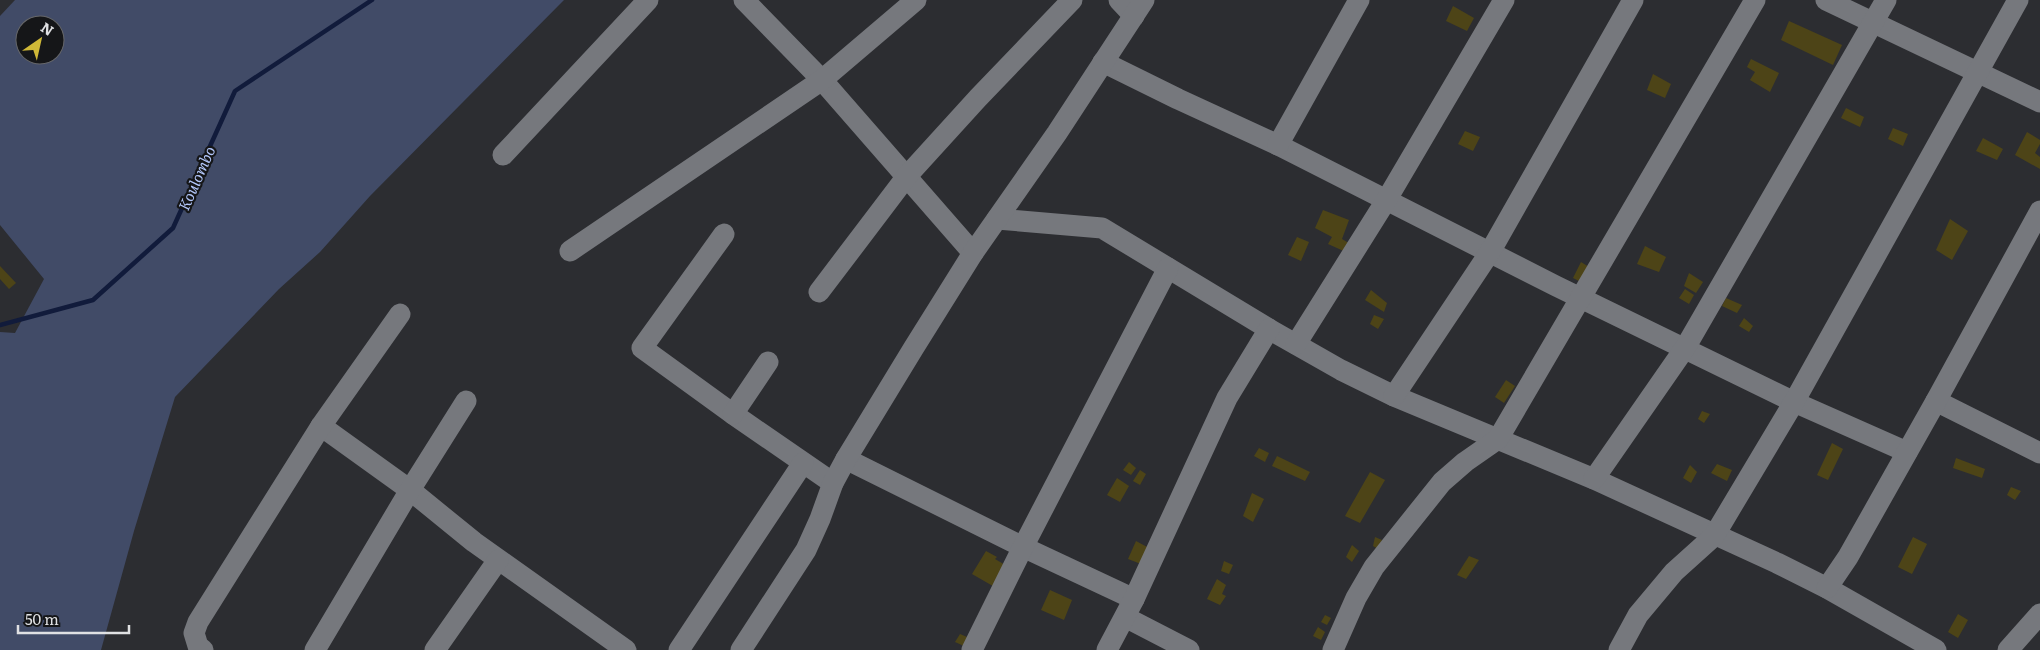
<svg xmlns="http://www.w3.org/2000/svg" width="2040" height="650" font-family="Literata,serif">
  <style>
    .green { fill: #414b67; fill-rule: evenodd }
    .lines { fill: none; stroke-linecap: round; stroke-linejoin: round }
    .stream { stroke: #111b3b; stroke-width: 4.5 }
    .building { fill: #4d4417 }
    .minor { stroke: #76787d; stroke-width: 21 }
    .labels { text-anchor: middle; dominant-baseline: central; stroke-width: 4.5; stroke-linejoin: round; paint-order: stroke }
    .water-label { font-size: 15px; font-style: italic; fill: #b2c6f9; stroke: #151618 }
  </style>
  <rect width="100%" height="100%" fill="#2c2d31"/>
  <path class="green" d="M15 0H564L370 196 320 252 279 289 175 397 134 531 101 650H0V332L15 333 44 279 0 225V16ZM25 25H55V55H25Z"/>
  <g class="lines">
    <polyline class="stream" points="0,325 93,300 173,228 235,91 372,0"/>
  </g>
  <g class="building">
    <polygon points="1453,6 1474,18 1467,31 1446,21"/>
    <polygon points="1789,21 1842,45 1833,65 1781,40"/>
    <polygon points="1751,59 1779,73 1770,92 1750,80 1755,72 1747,67"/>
    <polygon points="1653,74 1671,84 1665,98 1647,90"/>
    <polygon points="1846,108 1864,117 1860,127 1841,118"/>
    <polygon points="1893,128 1908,134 1903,146 1888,139"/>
    <polygon points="1465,131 1480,137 1473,151 1458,144"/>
    <polygon points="2027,132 2040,140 2040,144 2035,153 2040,157 2040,169 2015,155"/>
    <polygon points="1983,138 2003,149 1997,160 1976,151"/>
    <polygon points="1323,210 1349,220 1342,239 1352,245 1348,253 1328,244 1332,237 1315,228"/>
    <polygon points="1950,219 1968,231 1952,260 1936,250"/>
    <polygon points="1297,237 1309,242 1301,261 1288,255"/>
    <polygon points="1645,246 1666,257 1659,272 1637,264"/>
    <polygon points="1581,262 1589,267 1581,282 1573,278"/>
    <polygon points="0,266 16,283 9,289 0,279"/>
    <polygon points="1689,273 1703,282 1696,293 1684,286"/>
    <polygon points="1685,289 1694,295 1689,304 1679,298"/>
    <polygon points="1371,290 1387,303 1384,312 1365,300"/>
    <polygon points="1726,298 1742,305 1737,313 1722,306"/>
    <polygon points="1374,315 1384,319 1378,329 1370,324"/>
    <polygon points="1744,318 1753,326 1749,332 1739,326"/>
    <polygon points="1506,380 1515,386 1504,403 1495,397"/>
    <polygon points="1702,411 1710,414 1704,423 1698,419"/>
    <polygon points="1832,443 1843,449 1828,480 1817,475"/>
    <polygon points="1259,448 1269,453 1265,462 1254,456"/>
    <polygon points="1277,456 1310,472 1305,481 1272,466"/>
    <polygon points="1956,458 1985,469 1982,478 1953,468"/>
    <polygon points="1129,462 1136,468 1131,475 1123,470"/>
    <polygon points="1717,464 1732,470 1727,481 1711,473"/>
    <polygon points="1690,465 1697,472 1691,483 1683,478"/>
    <polygon points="1140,470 1146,474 1140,485 1133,481"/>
    <polygon points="1370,472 1385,480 1360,523 1345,516"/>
    <polygon points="1117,478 1129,486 1120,502 1107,495"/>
    <polygon points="2011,487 2021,491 2015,500 2007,495"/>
    <polygon points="1252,493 1264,499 1253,522 1243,516"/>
    <polygon points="1375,537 1382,540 1378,549 1373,546"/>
    <polygon points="1913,537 1927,544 1912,574 1898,567"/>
    <polygon points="1136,541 1149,548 1141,564 1128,559"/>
    <polygon points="1352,545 1359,551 1352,562 1346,557"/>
    <polygon points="986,551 997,557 995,559 1012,569 998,589 972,574"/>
    <polygon points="1469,556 1479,560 1466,579 1457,575"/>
    <polygon points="1224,561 1233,565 1229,574 1221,571"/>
    <polygon points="1217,579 1226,585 1222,594 1226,596 1220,605 1207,599"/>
    <polygon points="1050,590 1072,600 1064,620 1041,610"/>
    <polygon points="1958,614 1968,620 1958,638 1948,632"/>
    <polygon points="1325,615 1331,618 1327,625 1321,622"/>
    <polygon points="1318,627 1325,632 1321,640 1313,636"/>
    <polygon points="960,634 967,637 964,646 955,642"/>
  </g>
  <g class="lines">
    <g class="minor">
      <polyline points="744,0 822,80 973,253"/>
      <polyline points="1119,0 1134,16"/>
      <polyline points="1826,0 2040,102"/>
      <polyline points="1103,62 1178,99 1278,145 1556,286 1794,402 1907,452"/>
      <polyline points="1278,145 1359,0"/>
      <polyline points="503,155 648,0"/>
      <polyline points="997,219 1102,228 1269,329 1341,370 1394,396 1594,479 1777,563 1827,588 1936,650"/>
      <polyline points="724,234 642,348 733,414 833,483"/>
      <polyline points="570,251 822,80 916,0"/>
      <polyline points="819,292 907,176 978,98 1072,0"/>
      <polyline points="1296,344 1387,199 1504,0"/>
      <polyline points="1394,396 1490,252 1633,0"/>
      <polyline points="1936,401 2040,453"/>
      <polyline points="733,414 768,362"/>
      <polyline points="321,426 410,490 474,542 626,650"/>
      <polyline points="846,459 1023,547 1134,599"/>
      <polyline points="1594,479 1685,348 1886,0"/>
      <polyline points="1827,588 1848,557 1936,401 2040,211"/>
      <polyline points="1125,617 1189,650"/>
      <polyline points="203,650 198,646 194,633 198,622 321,426 400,314"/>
      <polyline points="315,650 410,490 466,401"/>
      <polyline points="435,650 498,560"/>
      <polyline points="679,650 803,463"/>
      <polyline points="741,650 806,550 820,519 833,483 846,459 913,349 973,253 1057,133 1144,0"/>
      <polyline points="972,650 1023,547 1168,268"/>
      <polyline points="1107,650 1134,599 1227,398 1269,329"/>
      <polyline points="1333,650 1356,598 1374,567 1442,482 1465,462 1498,439 1755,0"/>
      <polyline points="1619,650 1638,615 1674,572 1714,536 1794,402 2018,0"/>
      <polyline points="2008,650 2040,614"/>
    </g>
  </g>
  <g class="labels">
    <g class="water-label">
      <text transform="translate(196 178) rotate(-66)">Koulombo</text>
    </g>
  </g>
  <g transform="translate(40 40) rotate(34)"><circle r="24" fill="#151618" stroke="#666769"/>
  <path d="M0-4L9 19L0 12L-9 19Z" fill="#cfb837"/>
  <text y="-8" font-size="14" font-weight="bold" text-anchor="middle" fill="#e0e1e3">N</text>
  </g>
  <path d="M18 625v8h111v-8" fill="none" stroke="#e0e1e3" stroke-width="2.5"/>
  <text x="25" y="625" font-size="15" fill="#e0e1e3" stroke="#151618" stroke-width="4" paint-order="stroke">50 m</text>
</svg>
